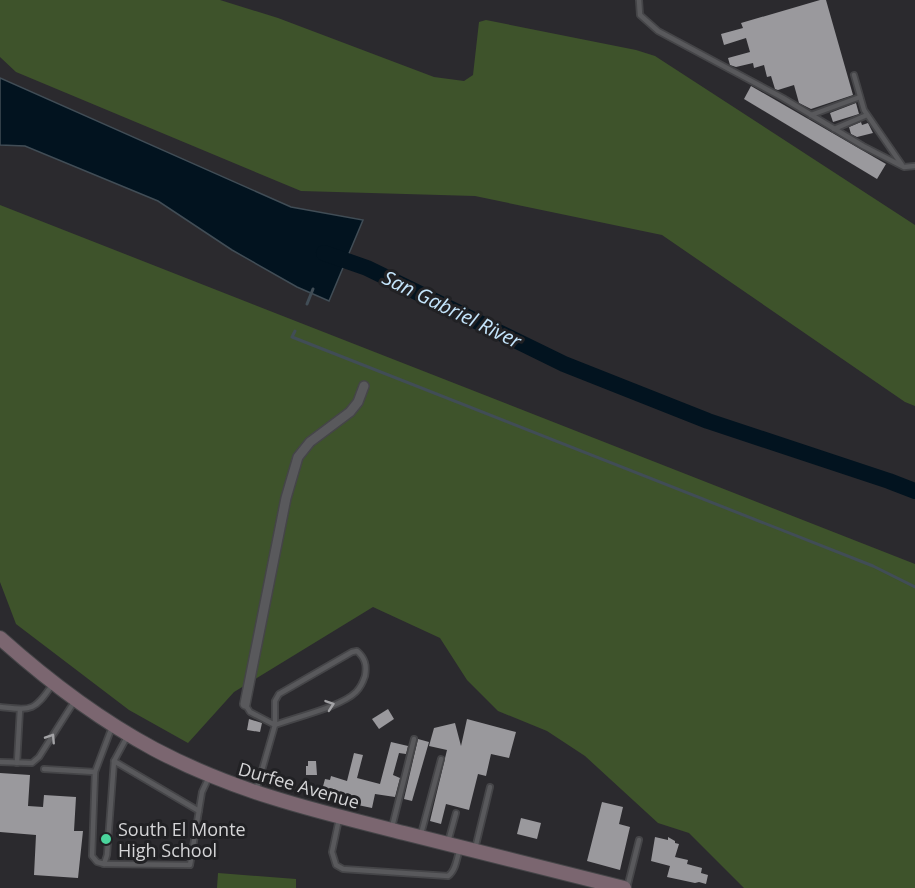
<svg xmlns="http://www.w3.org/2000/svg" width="915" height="888" font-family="'Open Sans',sans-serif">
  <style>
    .green { fill: #3e532b }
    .water { fill: #02131f; stroke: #414d56; stroke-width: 1.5 }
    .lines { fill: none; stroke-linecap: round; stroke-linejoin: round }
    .stream { stroke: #414d56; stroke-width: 3 }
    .river { stroke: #02131f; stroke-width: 16 }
    .building { fill: #9a999d }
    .lane-casing { stroke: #454548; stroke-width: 8 }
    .street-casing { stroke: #454548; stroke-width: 12 }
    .secondary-casing { stroke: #454548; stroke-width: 16 }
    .lane { stroke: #59595c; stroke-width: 4.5 }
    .street { stroke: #59595c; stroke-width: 9 }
    .secondary { stroke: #7b6670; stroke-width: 14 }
    .oneway { stroke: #a3a3a6 }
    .poi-dot { fill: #4ad49c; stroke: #212124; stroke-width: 2 }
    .labels { text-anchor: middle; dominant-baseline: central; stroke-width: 6; stroke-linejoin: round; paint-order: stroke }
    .street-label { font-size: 18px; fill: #d5d5d7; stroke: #212124 }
    .poi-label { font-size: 18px; fill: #d5d5d7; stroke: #212124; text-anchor: start }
    .water-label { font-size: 20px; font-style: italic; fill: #c4e5fc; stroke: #212124 }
  </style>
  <rect width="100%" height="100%" fill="#2b2a2e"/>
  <g class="green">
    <polygon points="0,0 220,0 278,18 434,77 464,81 473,75 479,22 486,20 636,50 655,56 915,225 915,406 905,402 662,235 475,196 301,191 16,72 0,57"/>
    <polygon points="0,205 915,564 915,888 744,888 689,833 658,823 585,756 547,731 498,711 467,680 440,638 373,607 234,692 188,743 129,710 16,624 0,582"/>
    <polygon points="218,873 296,879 296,888 217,888"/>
  </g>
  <polygon class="water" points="0,78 291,207 363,220 329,301 297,287 232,250 158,201 25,146 0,145"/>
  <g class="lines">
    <g class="stream">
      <polyline points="307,304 313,289"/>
      <polyline points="295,331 292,337 873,566 915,587"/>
    </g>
    <polyline class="river" points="324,253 367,268 564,364 708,421 889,481 915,491"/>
  </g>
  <g class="building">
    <polygon points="820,0 826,0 853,95 811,109 799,103 794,85 778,90 775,89 771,76 767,77 764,65 754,68 753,63 736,67 730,65 728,58 750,52 746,38 724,45 721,34 743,28 741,23"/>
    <polygon points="751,86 886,164 877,179 744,99"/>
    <polygon points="856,103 859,114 833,122 830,113"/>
    <polygon points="861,122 862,125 868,123 873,133 857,137 851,134 849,127"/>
    <polygon points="388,709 394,719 379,729 372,719"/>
    <polygon points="249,719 262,723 260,732 247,730"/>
    <polygon points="467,719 516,732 509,758 491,754 486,776 478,774 469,810 446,804 441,824 430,821 447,750 429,746 434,728 455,723 461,746"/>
    <polygon points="418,739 429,742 412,801 404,799"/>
    <polygon points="391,742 408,746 406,754 399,753 393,775 400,778 395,797 375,794 372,808 353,804 355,796 322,790 325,779 330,780 331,776 347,781 354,753 363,755 357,778 380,784"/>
    <polygon points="308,761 316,761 317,775 306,775 306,766 308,766"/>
    <polygon points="0,773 30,775 28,806 43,807 44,795 76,797 74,831 83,831 78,878 34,875 36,835 0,832"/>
    <polygon points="602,802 623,807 619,824 630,827 620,870 587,861"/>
    <polygon points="521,818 541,823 537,839 517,834"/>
    <polygon points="655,837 668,840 668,837 675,841 675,843 679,844 675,857 688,860 687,864 702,868 701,873 708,875 706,884 699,882 695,883 667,877 670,866 651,861"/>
  </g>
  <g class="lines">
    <defs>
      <g id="lane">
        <polyline points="639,0 640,15 658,31 783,98 863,146 904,167 915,166"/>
        <polyline points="854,75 864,110 902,165"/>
        <polyline points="811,115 860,97"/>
        <polyline points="834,129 867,115"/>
        <path d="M245 704 250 712 275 725C296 717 341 707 356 692 361 687 363 682 365 676 367 665 365 658 357 651L352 652 279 694 275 701V725L256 791"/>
        <path d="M0 707C31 710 34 712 52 685"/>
        <polyline points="112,727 95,772 92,856 97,862 104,864 107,855 114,761 127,737"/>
        <polyline points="114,761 199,811"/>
        <polyline points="0,762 32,763 39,757 74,702"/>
        <polyline points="17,763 20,709"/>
        <polyline points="44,769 95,772"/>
        <path d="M339 819 332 852 336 865 343 869 448 876C456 871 457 857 460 848"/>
        <polyline points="392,827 414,739"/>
        <polyline points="421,834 441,759"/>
        <polyline points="448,842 456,813"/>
        <polyline points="475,849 490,787"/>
        <polyline points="104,864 190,865 202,792 209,777"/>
        <polyline points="627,888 639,840"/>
      </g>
      <polyline id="street" points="245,704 286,498 298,457 310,442 350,412 358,402 364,386"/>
      <path id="secondary" d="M0 638C47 680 98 719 154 749 235 792 316 811 404 833 477 851 551 870 624 888"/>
    </defs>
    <use href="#lane" class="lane-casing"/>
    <use href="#street" class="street-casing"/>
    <use href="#secondary" class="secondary-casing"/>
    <use href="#lane" class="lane"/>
    <use href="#street" class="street"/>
    <use href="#secondary" class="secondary"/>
  </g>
  <defs><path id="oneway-chevron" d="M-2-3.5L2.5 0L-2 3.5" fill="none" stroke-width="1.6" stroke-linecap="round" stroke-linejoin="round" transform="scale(1.5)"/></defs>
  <g class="oneway">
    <use href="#oneway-chevron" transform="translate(330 705) rotate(-19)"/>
    <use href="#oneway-chevron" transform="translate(51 738) rotate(-57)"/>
  </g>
  <circle class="poi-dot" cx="106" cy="839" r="6"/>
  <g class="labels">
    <g class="street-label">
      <text transform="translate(299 785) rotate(16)">Durfee Avenue</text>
    </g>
    <g class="poi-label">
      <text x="118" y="829">South El Monte<tspan x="118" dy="21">High School</tspan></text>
    </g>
    <g class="water-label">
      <text transform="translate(452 309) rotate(26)">San Gabriel River</text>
    </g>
  </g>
</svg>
